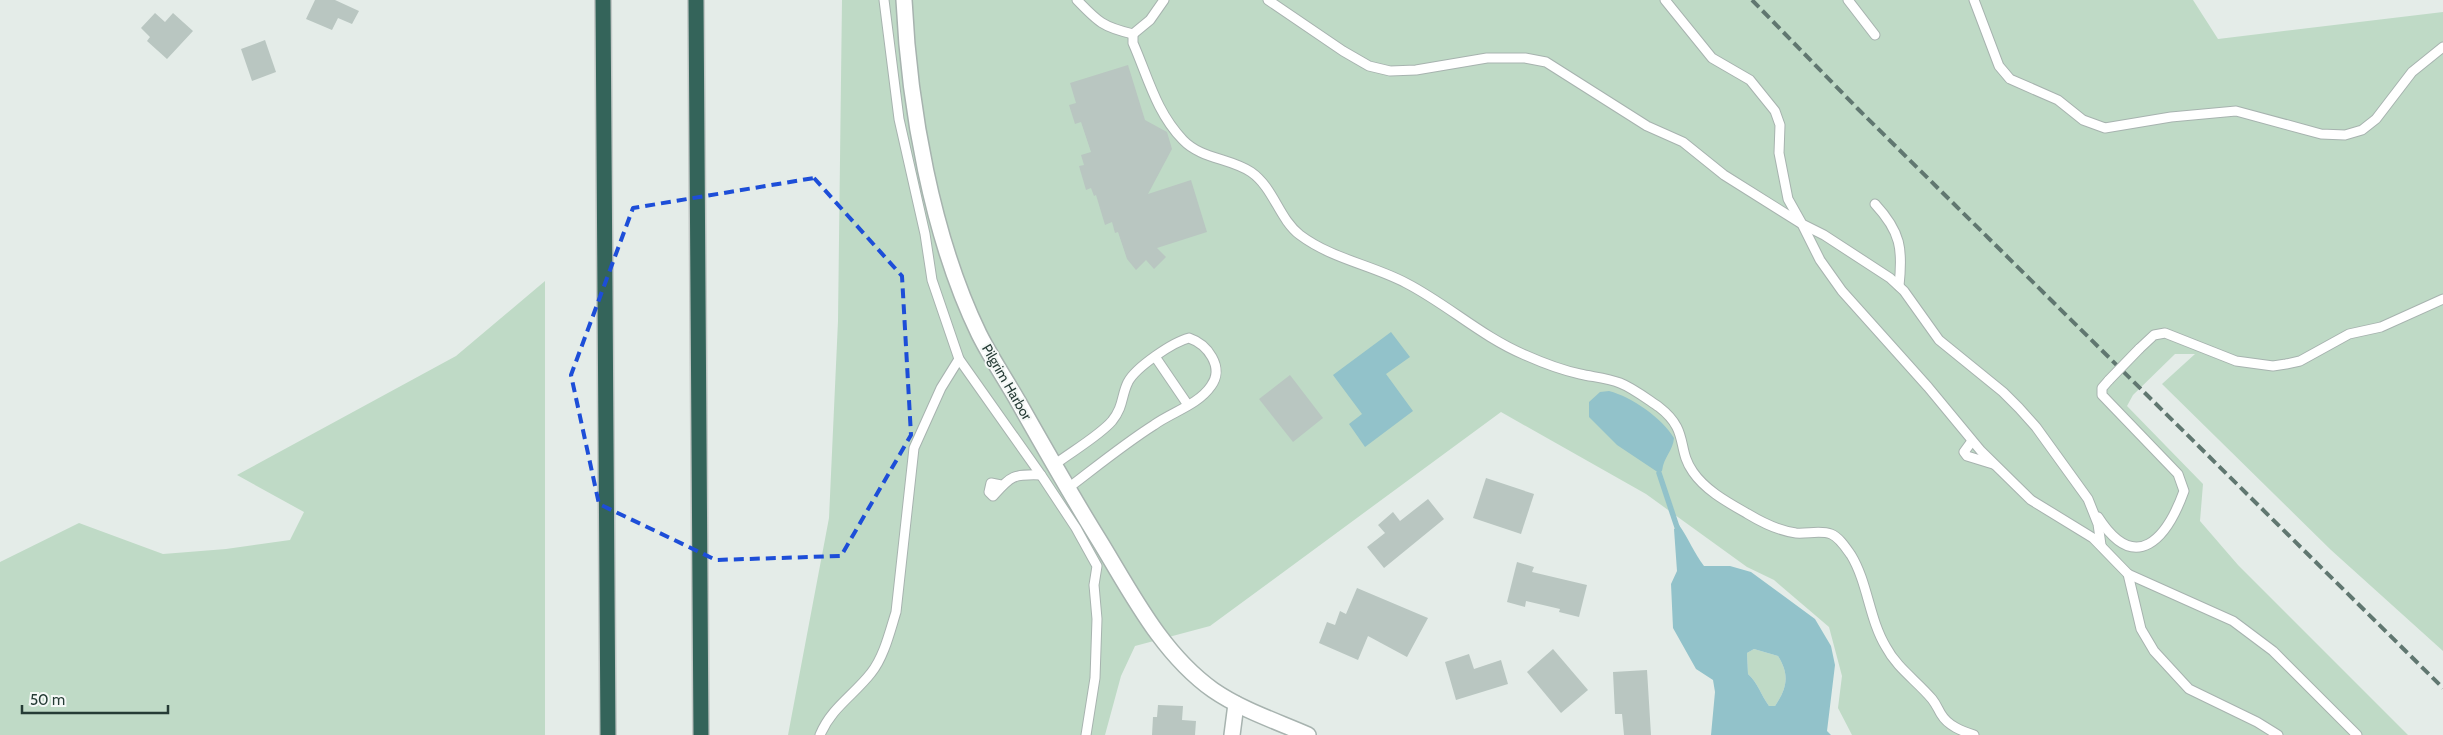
<svg xmlns="http://www.w3.org/2000/svg" width="2443" height="735" font-family="Cabin,sans-serif">
  <style>
    .green { fill: #bfdac6 }
    .water { fill: #92c2ca; fill-rule: evenodd }
    .lines { fill: none; stroke-linecap: round; stroke-linejoin: round }
    .stream { stroke: #92c2ca; stroke-width: 5.5 }
    .building { fill: #b9c6c1 }
    .lane-casing { stroke: #a7b3af; stroke-width: 11 }
    .street-casing { stroke: #a7b3af; stroke-width: 18 }
    .highway-casing { stroke: #c2c8c6; stroke-width: 18 }
    .lane { stroke: #fff; stroke-width: 9 }
    .street { stroke: #fff; stroke-width: 15 }
    .highway { stroke: #34645a; stroke-width: 15 }
    .rail { stroke: #607770; stroke-width: 4; stroke-dasharray: 10 5; stroke-linecap: butt }
    .lane-bridge-casing { stroke: #a7b3af; stroke-width: 11; stroke-linecap: butt }
    .lane-bridge { stroke: #fff; stroke-width: 9 }
    .marked { fill: none; stroke: #1d4ed8; stroke-width: 4; stroke-dasharray: 10 6; stroke-linejoin: round }
    .labels { text-anchor: middle; dominant-baseline: central; stroke-width: 4; stroke-linejoin: round; paint-order: stroke }
    .street-label { font-size: 14px; fill: #253b35; stroke: #f4f8f6 }
  </style>
  <rect width="100%" height="100%" fill="#e4ece8"/>
  <g class="green">
    <polygon points="842,0 2193,0 2218,39 2443,12 2443,651 2331,550 2162,384 2195,354 2175,354 2133,395 2127,406 2203,484 2200,521 2238,565 2408,735 1852,735 1838,708 1842,676 1829,627 1774,580 1747,567 1646,494 1501,412 1210,626 1135,646 1121,676 1105,735 788,735 829,518 838,321"/>
    <polygon points="545,281 545,735 0,735 0,562 79,523 163,554 226,549 290,540 304,512 237,475 456,356"/>
    <path d="M1754 649 1778 656C1790 675 1787 688 1775 706H1769C1761 695 1758 683 1748 674L1747 653Z"/>
  </g>
  <g class="water">
    <polygon points="1391,332 1410,357 1386,374 1413,411 1365,447 1349,424 1362,414 1333,375"/>
    <path d="M1609 391C1632 397 1662 418 1674 438 1673 451 1664 456 1662 471L1659 473 1617 445 1589 417V402L1600 392Z"/>
    <path d="M1679 525C1689 539 1694 553 1704 566H1730L1751 572 1815 619 1831 646 1835 665 1827 731 1831 735H1711L1715 692 1713 680 1696 669 1673 628 1671 584 1677 571 1674 529ZM1754 649 1778 656C1790 675 1787 688 1775 706H1769C1761 695 1758 683 1748 674L1747 653Z"/>
  </g>
  <g class="lines">
    <polyline class="stream" points="1659,473 1677,527"/>
  </g>
  <g class="building">
    <polygon points="315,0 335,0 359,11 352,24 338,18 332,30 306,19"/>
    <polygon points="155,13 165,22 173,13 193,31 167,59 147,41 150,37 141,28"/>
    <polygon points="265,40 276,72 252,81 241,49"/>
    <polygon points="1128,65 1145,120 1167,132 1172,149 1148,194 1191,180 1207,232 1157,248 1166,257 1154,269 1146,260 1136,270 1127,259 1118,232 1115,233 1112,222 1105,225 1096,195 1094,196 1091,188 1086,190 1079,166 1084,165 1081,155 1091,152 1081,122 1075,124 1069,105 1076,103 1070,83"/>
    <polygon points="1290,375 1323,418 1293,442 1259,399"/>
    <polygon points="1486,478 1534,494 1521,534 1473,518"/>
    <polygon points="1428,499 1444,519 1384,568 1367,547 1385,533 1378,525 1393,512 1400,521"/>
    <polygon points="1517,562 1534,567 1532,572 1587,585 1579,617 1559,612 1560,609 1526,601 1525,607 1507,602"/>
    <polygon points="1357,588 1428,618 1407,657 1368,636 1358,660 1319,643 1327,622 1335,625 1340,611 1346,614"/>
    <polygon points="1553,649 1588,690 1561,713 1527,672"/>
    <polygon points="1469,654 1474,669 1501,660 1508,684 1456,700 1445,662"/>
    <polygon points="1647,670 1651,735 1624,735 1622,714 1615,714 1613,672"/>
    <polygon points="1158,705 1183,706 1182,720 1196,721 1195,735 1152,735 1153,717 1157,717"/>
  </g>
  <g class="lines">
    <defs>
      <g id="lane">
        <polyline points="884,0 899,119 925,234 932,280 959,359 1041,475 1076,528 1097,566 1094,585 1097,619 1095,678 1086,735"/>
        <path d="M1077 0C1098 22 1103 27 1133 34"/>
        <polyline points="1268,0 1343,51 1369,66 1390,71 1416,70 1487,58 1525,58 1546,62 1647,126 1683,142 1724,175 1802,224 1820,260 1842,291 1928,387 1981,451 2031,500 2093,538 2128,574 2141,629 2154,651 2177,676 2189,689 2257,722 2278,735"/>
        <polyline points="1665,0 1712,58 1750,80 1775,111 1780,125 1779,153 1788,199 1802,224 1824,235 1890,278 1904,291 1939,340 2003,392 2019,408 2036,427 2088,499 2098,524 2101,545"/>
        <polyline points="1848,0 1875,35"/>
        <polyline points="1974,0 1999,66 2010,79 2058,100 2083,120 2105,128 2171,117 2236,111 2321,134 2345,135 2362,130 2376,119 2412,72 2443,47"/>
        <path d="M1133 34V43C1148 77 1156 112 1183 140 1201 159 1230 158 1251 172 1274 188 1279 219 1300 235 1332 259 1372 265 1406 283 1447 304 1482 337 1525 355 1543 363 1561 370 1580 374 1593 377 1607 378 1620 383 1633 388 1647 399 1659 407 1690 431 1676 448 1693 472 1706 491 1729 503 1748 514 1763 523 1779 531 1796 533 1807 534 1821 530 1831 534 1839 537 1846 548 1851 555 1868 583 1869 619 1886 647 1897 668 1917 681 1932 699 1936 704 1938 709 1941 714 1948 726 1962 731 1974 735"/>
        <polyline points="1133,34 1150,20 1164,0"/>
        <path d="M1875 204C1901 232 1903 249 1899 286"/>
        <polyline points="2139,349 2154,335 2165,333 2236,361 2273,366 2286,364 2300,361 2349,334 2381,327 2443,299"/>
        <polyline points="1156,358 1188,405"/>
        <polyline points="1972,441 1964,452 1967,456 1993,464"/>
        <path d="M1054 465C1071 452 1099 436 1112 421 1124 406 1121 396 1128 382 1136 367 1173 342 1189 338 1207 344 1225 367 1211 386 1198 405 1172 412 1154 425 1124 444 1096 467 1067 489"/>
        <path d="M1001 485 991 483 989 492 993 496C1011 476 1012 474 1041 475"/>
        <path d="M2098 517C2136 576 2167 538 2184 491L2178 474 2102 395V388L2109 380"/>
        <polyline points="2128,574 2233,621 2273,651 2357,735"/>
        <path d="M820 735C831 708 854 695 871 673 884 657 890 631 896 612L914 448 941 388 959 359"/>
      </g>
      <g id="street">
        <path d="M904 0C909 107 932 237 979 334 991 358 1006 380 1019 403 1045 449 1071 495 1099 540 1131 592 1161 653 1213 690 1242 710 1276 721 1308 735"/>
        <polyline points="1232,735 1236,704"/>
      </g>
      <g id="highway">
        <polyline points="603,0 608,735"/>
        <polyline points="696,0 701,735"/>
      </g>
    </defs>
    <use href="#lane" class="lane-casing"/>
    <use href="#street" class="street-casing"/>
    <use href="#highway" class="highway-casing"/>
    <use href="#lane" class="lane"/>
    <use href="#street" class="street"/>
    <use href="#highway" class="highway"/>
    <polyline class="rail" points="1752,0 1858,109 2443,688"/>
    <defs>
      <polyline id="lane-bridge" points="2109,380 2139,349"/>
    </defs>
    <use href="#lane-bridge" class="lane-bridge-casing"/>
    <use href="#lane-bridge" class="lane-bridge"/>
  </g>
  <path class="marked" d="M814 178 902 276 911 435 841 556 716 560 599 504 571 375 633 208Z"/>
  <g class="labels">
    <g class="street-label">
      <text transform="translate(1007 382) rotate(60)">Pilgrim Harbor</text>
    </g>
  </g>
  <path d="M22 705v8h146v-8" fill="none" stroke="#253b35" stroke-width="2.5"/>
  <text x="30" y="705" font-size="15" fill="#253b35" stroke="#f4f8f6" stroke-width="4" paint-order="stroke">50 m</text>
</svg>
